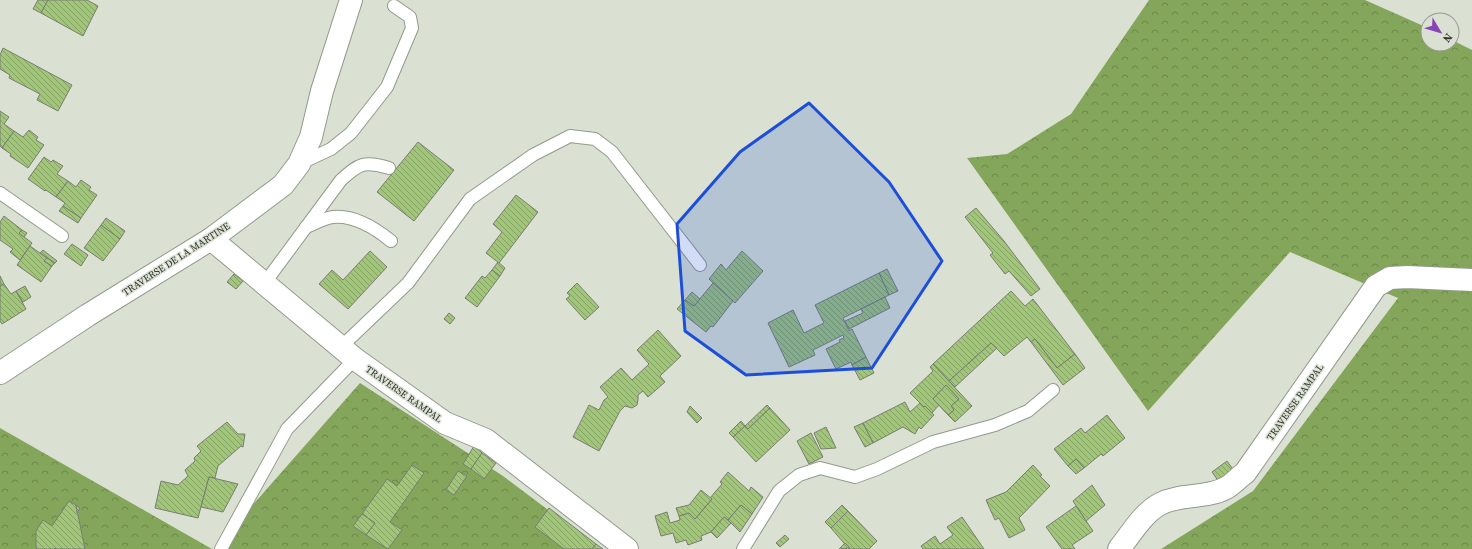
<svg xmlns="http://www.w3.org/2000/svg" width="1472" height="549" font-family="'Source Serif 4',serif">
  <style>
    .forest { fill: url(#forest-crowns) }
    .building { fill: url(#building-back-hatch); stroke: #787e71 }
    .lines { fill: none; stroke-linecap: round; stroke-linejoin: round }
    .lane-casing { stroke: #939a8c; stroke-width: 14 }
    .street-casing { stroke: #939a8c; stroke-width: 24 }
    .lane { stroke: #fff; stroke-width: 12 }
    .street { stroke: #fff; stroke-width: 22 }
    .marked { fill: #1d4ed8; fill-opacity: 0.2; stroke: #1d4ed8; stroke-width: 3; stroke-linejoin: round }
    .labels { text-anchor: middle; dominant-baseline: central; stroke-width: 3; stroke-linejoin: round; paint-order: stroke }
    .street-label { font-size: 10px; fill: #30332d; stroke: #dae1d3 }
  </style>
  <defs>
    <pattern id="forest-crowns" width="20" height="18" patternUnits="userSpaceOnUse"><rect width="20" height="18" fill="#84a65b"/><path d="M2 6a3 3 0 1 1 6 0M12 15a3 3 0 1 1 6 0" fill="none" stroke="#6c884c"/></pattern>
    <pattern id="building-back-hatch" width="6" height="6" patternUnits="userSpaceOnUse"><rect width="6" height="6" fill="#a1c579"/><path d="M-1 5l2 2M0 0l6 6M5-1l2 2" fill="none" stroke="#84a164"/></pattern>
  </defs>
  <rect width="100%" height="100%" fill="#dae1d3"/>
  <g class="forest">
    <polygon points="1149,0 1365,0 1428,28 1428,44 1452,44 1452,40 1472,50 1472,549 1161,549 1253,491 1398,298 1290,252 1148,411 967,158 1007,154 1071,114"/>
    <polygon points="360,383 503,476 600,549 214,549"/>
    <polygon points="0,428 212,549 0,549"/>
  </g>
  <g class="building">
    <polygon points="38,0 48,0 41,13 33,9"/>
    <polygon points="48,0 87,0 98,6 83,36 41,13"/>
    <polygon points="3,48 72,85 58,111 37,100 40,94 9,78 10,75 0,69 0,55"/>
    <polygon points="0,111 9,117 4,124 14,131 2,148 0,146"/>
    <polygon points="29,130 38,137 36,140 44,145 28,168 10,156 11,154 2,148 14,131 23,137"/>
    <polygon points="418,142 454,170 414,221 377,192"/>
    <polygon points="44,157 51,162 53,160 63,166 57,174 68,181 56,197 46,190 45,191 28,179"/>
    <polygon points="81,180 91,187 89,190 97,195 81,218 63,206 65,203 56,197 68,181 76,187"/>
    <polygon points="516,195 538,212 499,263 486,253 502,232 493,224"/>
    <polygon points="63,206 81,218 78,223 59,211"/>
    <polygon points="976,208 1004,241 1040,289 1031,296 1009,271 1005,274 990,255 993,253 965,217"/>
    <polygon points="4,216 22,230 19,233 32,243 20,260 10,252 13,249 0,240 0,222"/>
    <polygon points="106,218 125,231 120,239 101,225"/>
    <polygon points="101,225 120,239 103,261 84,248"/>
    <polygon points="22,230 27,233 24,237 19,233"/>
    <polygon points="72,244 88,255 81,266 64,254"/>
    <polygon points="30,246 47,258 44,261 52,266 41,282 17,265"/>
    <polygon points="43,250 57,261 55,263 40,253"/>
    <polygon points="370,251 387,267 348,309 319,284 332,270 343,280"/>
    <polygon points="742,251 763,271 735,303 709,279 721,264 726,270"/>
    <polygon points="47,258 55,263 52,266 44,261"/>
    <polygon points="498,262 505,268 500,276 492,270"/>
    <polygon points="887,269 898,291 889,295 879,273"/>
    <polygon points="492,270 500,276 477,307 465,298 482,276 485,278"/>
    <polygon points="879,273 889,295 843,318 849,331 852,329 866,357 852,365 851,362 836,369 826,349 840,342 839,340 844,338 843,335 813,350 815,355 789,367 768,323 793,310 804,333 824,323 815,305"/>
    <polygon points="234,274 243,281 236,289 227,282"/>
    <polygon points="0,276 4,284 0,286"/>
    <polygon points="577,283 599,307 585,320 566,299 570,296 567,293"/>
    <polygon points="713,283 733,301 713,327 711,326 706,332 677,309 685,300 694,306"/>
    <polygon points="4,284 11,294 16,291 26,309 2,324 0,321 0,286"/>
    <polygon points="25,286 31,297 23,302 16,291"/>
    <polygon points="1011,291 1025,306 1033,299 1075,354 1057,368 1035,339 1031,342 1027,337 1004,356 991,343 949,381 933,364"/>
    <polygon points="692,292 700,299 694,306 685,300"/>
    <polygon points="885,297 890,308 849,329 845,321 863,313 861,309"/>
    <polygon points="449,313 455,318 450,324 444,319"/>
    <polygon points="658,330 681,356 660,376 665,382 648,397 643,391 638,395 638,400 637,405 632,408 625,406 620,411 599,451 573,437 589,405 599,410 604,400 608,397 600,387 621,368 632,380 649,364 637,350"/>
    <polygon points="1035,339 1057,368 1075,354 1085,368 1063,385 1031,342"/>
    <polygon points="991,343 997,348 955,387 949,381"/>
    <polygon points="866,357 874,373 860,380 852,365"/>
    <polygon points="933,364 972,406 955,422 948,415 954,410 951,406 959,399 946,385 933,399 939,405 932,413 925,406 924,407 910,393 933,371 930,367"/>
    <polygon points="946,385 959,399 951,406 954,410 948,415 933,399"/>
    <polygon points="905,402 910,412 920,403 924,407 925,406 934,415 921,429 919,427 915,434 903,427 873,443 863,423"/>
    <polygon points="767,405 770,408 748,429 745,426"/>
    <polygon points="690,406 702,418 697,423 687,412"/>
    <polygon points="770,408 790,430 756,462 733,437 745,426 748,429"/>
    <polygon points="1107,415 1125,438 1103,456 1101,454 1084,468 1076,459 1068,466 1054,449 1081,428 1085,433"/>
    <polygon points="741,421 745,426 733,437 729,433"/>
    <polygon points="227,422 238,434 245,434 243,447 241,446 218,466 215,478 209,477 198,518 155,508 161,481 178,485 188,476 185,470 195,461 194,458 201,451 197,446"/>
    <polygon points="863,423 873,443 865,447 854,427"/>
    <polygon points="826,427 836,448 821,449 814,433"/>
    <polygon points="811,433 823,457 809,464 797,441"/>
    <polygon points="474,446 482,453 471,469 463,464"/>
    <polygon points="482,453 496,463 484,479 471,469"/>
    <polygon points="1076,459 1084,468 1076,474 1068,466"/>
    <polygon points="1227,461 1235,472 1219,482 1212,472"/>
    <polygon points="412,465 424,473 390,522 402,530 388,549 366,535 375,523 362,514 387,479 397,486"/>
    <polygon points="1033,465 1042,475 1040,476 1050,486 1019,518 1025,530 1009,538 999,518 995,520 986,500 1006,492"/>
    <polygon points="458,471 467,476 454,495 446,490"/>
    <polygon points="728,472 749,491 751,487 763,497 752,514 741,505 728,520 724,517 711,532 701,536 702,540 688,545 686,540 676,543 673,533 661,536 655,516 667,512 670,523 680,520 679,516 689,513 695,519 712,499 710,498 722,484 720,482"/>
    <polygon points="209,477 238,484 223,512 201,507"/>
    <polygon points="1092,485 1105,505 1086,521 1073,501"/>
    <polygon points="701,490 712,499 695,519 689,513 679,516 676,508 689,505"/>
    <polygon points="69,501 76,505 85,549 57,549 55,548 54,549 37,549 36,548 36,531 43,520 52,526"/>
    <polygon points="76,505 80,508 77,513"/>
    <polygon points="741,505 752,514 740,532 728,520"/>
    <polygon points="842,505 848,511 831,528 825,522"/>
    <polygon points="1076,506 1093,531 1072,545 1075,549 1062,549 1046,527"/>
    <polygon points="549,508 596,544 592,549 564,549 535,527"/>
    <polygon points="848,511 877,541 869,549 849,549 831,528"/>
    <polygon points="362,514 375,523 366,535 353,526"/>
    <polygon points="724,517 731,523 717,538 711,532"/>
    <polygon points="962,517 984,549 923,549 921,546 935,536 940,544 953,535 947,527"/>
    <polygon points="785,535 789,539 780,547 776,543"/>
    <polygon points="845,543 850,548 839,549"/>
    <polygon points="596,544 603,549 592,549"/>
  </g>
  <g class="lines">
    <defs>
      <g id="lane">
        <polyline points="301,163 331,149 351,133 387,87 412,28 410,17 394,6"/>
        <polyline points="0,193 62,236"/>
        <path d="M306 227C314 224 324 218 333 217 354 215 375 228 391 241"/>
        <path d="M264 284 341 180C360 163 363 161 389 168"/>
        <polyline points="341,347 408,283 470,199 533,155 570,136 595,139 612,152 700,265"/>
        <polyline points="221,549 287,429 355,359"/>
        <polyline points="743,549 779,491 799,475 820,468 855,477 877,469 933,442 995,425 1028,411 1053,390"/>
      </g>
      <g id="street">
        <polyline points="211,239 355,359 445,423 486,440 627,549"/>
        <polyline points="0,373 88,315 211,239 283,185 299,164 311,137 322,91 351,0"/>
        <path d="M1119 549C1131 534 1143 513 1160 504 1181 493 1206 499 1226 488 1233 484 1239 477 1245 473L1376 286 1390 278 1407 277 1472 280"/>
      </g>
    </defs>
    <use href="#lane" class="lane-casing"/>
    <use href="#street" class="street-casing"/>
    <use href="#lane" class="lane"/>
    <use href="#street" class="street"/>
  </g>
  <path class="marked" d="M809 103 889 182 942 261 872 368 746 375 685 331 677 224 740 152Z"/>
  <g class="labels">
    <g class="street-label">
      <text transform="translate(176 259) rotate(-33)">TRAVERSE DE LA MARTINE</text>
      <text transform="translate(404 394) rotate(35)">TRAVERSE RAMPAL</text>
      <text transform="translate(1295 402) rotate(-55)">TRAVERSE RAMPAL</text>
    </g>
  </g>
  <g transform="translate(1440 32) rotate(128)"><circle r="19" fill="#dae1d3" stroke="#969b91"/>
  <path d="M0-3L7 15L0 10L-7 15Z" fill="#8944b8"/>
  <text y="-6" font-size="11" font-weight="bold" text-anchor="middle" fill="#30332d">N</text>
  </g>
</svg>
